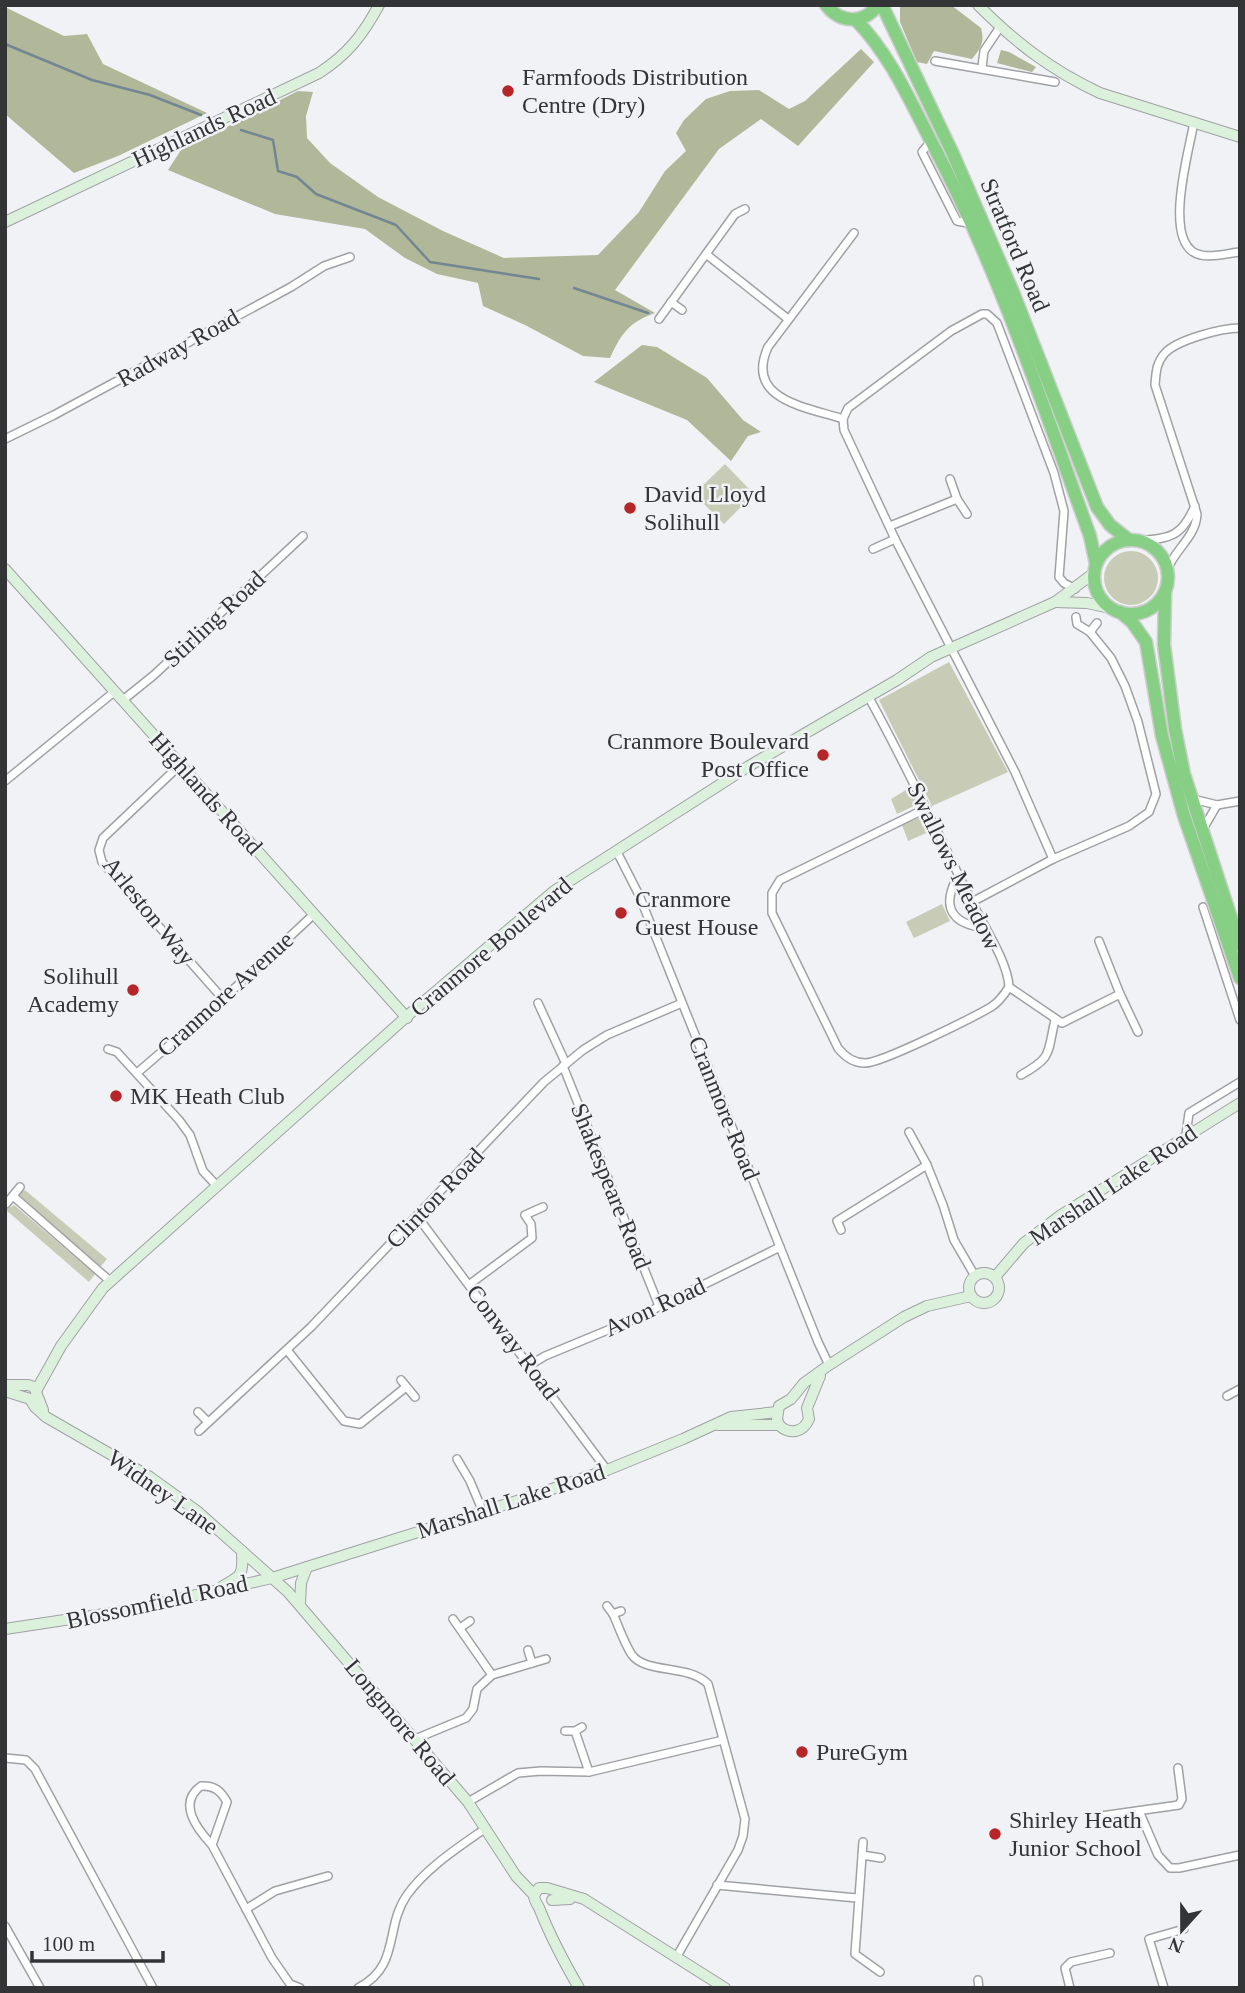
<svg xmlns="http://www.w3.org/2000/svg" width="1245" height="1993" font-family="'Times New Roman',serif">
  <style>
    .green { fill: #c8ccb6 }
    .forest { fill: #b1b799 }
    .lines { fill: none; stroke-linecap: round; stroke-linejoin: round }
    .stream { stroke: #728694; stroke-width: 2.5 }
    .street-casing { stroke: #9fa1a4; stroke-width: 10 }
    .secondary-casing { stroke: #9fa1a4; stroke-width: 12 }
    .highway-casing { stroke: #cececf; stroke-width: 15 }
    .street { stroke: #fff; stroke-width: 7 }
    .secondary { stroke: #dbf1db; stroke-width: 10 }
    .highway { stroke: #88cf86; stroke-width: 12 }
    .poi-dot { fill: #b62528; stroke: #f0f2f5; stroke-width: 2.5 }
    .labels { text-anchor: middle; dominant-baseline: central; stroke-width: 5; stroke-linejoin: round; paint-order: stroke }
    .poi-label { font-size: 24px; fill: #333435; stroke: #f0f2f5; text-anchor: start }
    .street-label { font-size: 24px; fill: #333435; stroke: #f0f2f5 }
  </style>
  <rect width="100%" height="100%" fill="#f0f2f5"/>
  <g class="green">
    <polygon points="725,464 754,494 724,524 694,494"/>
    <circle cx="1131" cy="578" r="27"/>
    <polygon points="949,662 1008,772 932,806 879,700"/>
    <polygon points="911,787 918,801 916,805 897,814 891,799"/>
    <polygon points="921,817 925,818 933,830 908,841 902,825"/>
    <polygon points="942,904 950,921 914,938 906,922"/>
    <polygon points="25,1190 107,1259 100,1267 18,1195"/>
    <polygon points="14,1205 95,1274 89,1282 6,1210"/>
  </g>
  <g class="forest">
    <path d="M900 5H951L981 28C985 42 981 48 972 59L934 51 927 64 917 62 900 22Z"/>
    <polygon points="5,7 64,36 87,34 103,64 207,113 118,156 74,173 5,114"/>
    <path d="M861 49 874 62 798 146 761 119 719 149 615 290 655 313C629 322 621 334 610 358L583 356 527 326 483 306 478 283 437 274 405 258 365 229 275 214 168 170 181 150 298 91 313 92 306 116 307 138 330 163 378 197 443 231 504 258 598 255 639 212 665 171 686 151 676 133 684 120 706 99 730 91 759 90 789 109 805 101Z"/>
    <polygon points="1001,50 1009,52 1036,67 1032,72 997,63"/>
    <polygon points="642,345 657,347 707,378 743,420 761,432 748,436 731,461 687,420 594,382"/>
  </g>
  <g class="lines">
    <g class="stream">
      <polyline points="5,44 92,80 150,95 201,115"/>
      <polyline points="241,130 273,140 278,171 297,177 316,194 396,225 430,262 539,279"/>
      <polyline points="574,288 648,313"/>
    </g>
    <defs>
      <g id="street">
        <polyline points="935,61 1055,82"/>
        <polyline points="982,67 984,51 1000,27"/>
        <path d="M1194 122C1190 148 1160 247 1201 255 1212 258 1229 253 1240 252"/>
        <polyline points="931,141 922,152 957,221 973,224"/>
        <polyline points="706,254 735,214 745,209"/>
        <polyline points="671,302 682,310"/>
        <polyline points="659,319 706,254 788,319"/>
        <path d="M843 419C807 407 744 400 768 347L854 233"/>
        <polyline points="5,439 54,415 291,287 324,266 350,257"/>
        <polyline points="950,479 957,499"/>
        <polyline points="890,526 957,499 967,514"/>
        <path d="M1137 541C1170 538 1181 538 1195 506"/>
        <polyline points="873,549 895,539"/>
        <path d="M1167 570C1175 549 1196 537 1197 514L1155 385C1156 373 1156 363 1165 353 1177 340 1221 328 1240 328"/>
        <polyline points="1090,632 1097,623"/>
        <path d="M868 696C906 764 938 835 973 904 984 927 1008 962 1009 987L1062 1023 1120 994 1138 1032"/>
        <polyline points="123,700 154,675 303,536"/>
        <polyline points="181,764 103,838 99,850 102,862 223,999"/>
        <polyline points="5,781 114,692"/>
        <polyline points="1193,799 1217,805 1240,801"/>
        <path d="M927 808 780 880 772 893V913L838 1048C845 1057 853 1063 865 1063 882 1063 972 1018 991 1007 999 1002 1004 995 1009 987"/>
        <polyline points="1203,829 1217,805"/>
        <polyline points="617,852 639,895 818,1342 829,1365"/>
        <polyline points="1053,859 1015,772 895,539 844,430 843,419 848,408 951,331 982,314 987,314 997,323 1054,473 1064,511 1059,577 1064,583 1075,589"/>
        <path d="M959 874C941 905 949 924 986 928"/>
        <polyline points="972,902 1053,859 1129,826 1149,812 1156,794 1138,722 1125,686 1111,658 1090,632 1077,624 1076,617"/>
        <polyline points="1203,907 1240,1020"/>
        <polyline points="1099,941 1120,994"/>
        <polyline points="538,1003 566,1064"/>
        <polyline points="108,1049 117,1052 179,1120 190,1135 203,1171 217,1186"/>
        <polyline points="563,1066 659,1306"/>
        <polyline points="137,1073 223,999 313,915"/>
        <path d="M1021 1075C1053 1057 1047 1054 1055 1020"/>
        <polyline points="909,1132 927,1165 943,1205 954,1240 975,1276"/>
        <polyline points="1186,1135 1189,1113 1240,1082"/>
        <polyline points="13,1196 110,1281"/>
        <polyline points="6,1204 20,1187"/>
        <polyline points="417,1216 607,1470"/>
        <polyline points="841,1230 837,1221 927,1165"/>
        <polyline points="470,1284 532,1238 531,1224 525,1215 543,1207"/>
        <polyline points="287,1350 344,1421 360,1424 406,1387"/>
        <polyline points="530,1365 545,1356 632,1320 780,1247"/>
        <polyline points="401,1380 415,1397"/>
        <polyline points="1227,1396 1240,1389"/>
        <polyline points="198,1412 208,1422"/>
        <polyline points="199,1431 311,1327 544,1082 583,1050 607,1035 682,1003"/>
        <polyline points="457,1459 470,1481 483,1512"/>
        <polyline points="607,1606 613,1614 621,1611"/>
        <path d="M613 1614C619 1627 624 1643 632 1655 646 1674 689 1664 708 1684L745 1819 743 1836 738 1850 677 1956"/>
        <polyline points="453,1619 492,1675"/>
        <polyline points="460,1628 470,1621"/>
        <polyline points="528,1650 532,1663"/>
        <polyline points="565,1731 575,1731 582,1727"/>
        <polyline points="575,1731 589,1772"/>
        <polyline points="415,1739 466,1718 473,1709 477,1689 492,1675 546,1659"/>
        <polyline points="5,1758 26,1760 35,1769 153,1988"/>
        <polyline points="468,1802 518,1773 541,1771 589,1772 723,1740"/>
        <polyline points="1139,1811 1158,1855 1170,1868 1179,1868 1240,1855"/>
        <polyline points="1101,1816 1179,1805 1182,1799 1178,1768"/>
        <polyline points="863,1842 855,1954 880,1972"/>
        <path d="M212 1845 227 1802C221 1791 214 1785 201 1786 177 1803 197 1829 212 1845L272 1958 290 1984 300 1988"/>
        <polyline points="862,1855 881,1858"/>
        <polyline points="717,1885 857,1898"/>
        <polyline points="246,1909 275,1891 328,1876"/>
        <polyline points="5,1926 40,1988"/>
        <polyline points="978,1980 979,1988"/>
        <path d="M358 1988C401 1966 384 1928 407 1895 426 1868 459 1847 486 1828"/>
        <polyline points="1070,1988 1065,1968 1071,1962 1110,1953"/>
        <polyline points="1164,1988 1149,1939 1184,1929"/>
      </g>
      <g id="secondary">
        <path d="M978 5C1016 43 1051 70 1100 93L1240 137"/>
        <path d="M5 222 319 73C347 55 363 35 379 5"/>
        <polyline points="5,569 407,1018"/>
        <polyline points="1055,602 1087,603 1110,608"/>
        <circle cx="984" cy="1288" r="15"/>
        <polyline points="995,1277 1024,1243 1061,1215 1240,1103"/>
        <polyline points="5,1385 28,1385 34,1387 43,1410"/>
        <polyline points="5,1391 30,1399"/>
        <polyline points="36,1391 61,1346 103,1288 414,1010 554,891 749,766 897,680 931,657 1055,602 1094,573"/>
        <polyline points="30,1399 35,1407 46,1417 150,1477 197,1511 288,1592 468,1802 516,1876 534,1895"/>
        <path d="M718 1425H779C789 1435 803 1433 809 1419L807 1408 820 1376"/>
        <polyline points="779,1425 777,1419 779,1406 791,1399 804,1383 829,1365 904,1317 927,1306 971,1296"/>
        <path d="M223 1586C243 1575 243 1574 242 1551"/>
        <polyline points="300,1605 301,1583 307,1567"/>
        <polyline points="5,1629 124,1611 272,1578 526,1498 607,1470 683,1439 731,1417 777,1412"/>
        <polyline points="552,1900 570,1899"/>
        <path d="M579 1988C564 1962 551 1938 540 1910 538 1904 534 1902 534 1895L539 1888H547L584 1899 725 1988"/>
      </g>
      <g id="highway">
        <path d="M826 5C841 24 864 24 878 5"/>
        <polyline points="882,5 953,154 1013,292 1097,507 1110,525 1129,540"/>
        <path d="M856 20C890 55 909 99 931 141 998 267 1042 403 1090 536L1096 564"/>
        <circle cx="1131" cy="577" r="37"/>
        <polyline points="1165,594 1164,645 1175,729 1184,774 1240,945"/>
        <polyline points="1120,612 1132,622 1146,642 1162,736 1184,816 1240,978"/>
      </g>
    </defs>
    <use href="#street" class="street-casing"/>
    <use href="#secondary" class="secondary-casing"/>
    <use href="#highway" class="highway-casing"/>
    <use href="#street" class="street"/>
    <use href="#secondary" class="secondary"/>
    <use href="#highway" class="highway"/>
  </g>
  <g class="poi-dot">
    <circle cx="508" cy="91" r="7"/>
    <circle cx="630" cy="508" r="7"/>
    <circle cx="823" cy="755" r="7"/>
    <circle cx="621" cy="913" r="7"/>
    <circle cx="133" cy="990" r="7"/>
    <circle cx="116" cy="1096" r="7"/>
    <circle cx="802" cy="1752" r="7"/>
    <circle cx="995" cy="1834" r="7"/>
  </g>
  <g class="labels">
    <g class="poi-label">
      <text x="522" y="77">Farmfoods Distribution<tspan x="522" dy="28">Centre (Dry)</tspan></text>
      <text x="644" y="494">David Lloyd<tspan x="644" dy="28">Solihull</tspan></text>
      <text x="809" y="741" text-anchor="end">Cranmore Boulevard<tspan x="809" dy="28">Post Office</tspan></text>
      <text x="635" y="899">Cranmore<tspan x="635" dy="28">Guest House</tspan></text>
      <text x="119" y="976" text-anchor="end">Solihull<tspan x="119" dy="28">Academy</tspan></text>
      <text x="130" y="1096">MK Heath Club</text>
      <text x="816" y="1752">PureGym</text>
      <text x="1009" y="1820">Shirley Heath<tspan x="1009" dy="28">Junior School</tspan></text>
    </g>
    <g class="street-label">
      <text transform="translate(204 128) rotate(-25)">Highlands Road</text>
      <text transform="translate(1015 245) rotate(67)">Stratford Road</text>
      <text transform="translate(178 348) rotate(-29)">Radway Road</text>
      <text transform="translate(214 619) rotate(-43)">Stirling Road</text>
      <text transform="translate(206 793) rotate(48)">Highlands Road</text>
      <text transform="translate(954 866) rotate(64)">Swallows Meadow</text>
      <text transform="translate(149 911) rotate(51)">Arleston Way</text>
      <text transform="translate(491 947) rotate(-40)">Cranmore Boulevard</text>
      <text transform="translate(225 994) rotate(-42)">Cranmore Avenue</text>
      <text transform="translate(724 1108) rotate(68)">Cranmore Road</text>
      <text transform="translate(1113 1185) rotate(-34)">Marshall Lake Road</text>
      <text transform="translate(611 1186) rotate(68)">Shakespeare Road</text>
      <text transform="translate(435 1198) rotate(-46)">Clinton Road</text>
      <text transform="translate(655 1307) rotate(-25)">Avon Road</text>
      <text transform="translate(513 1342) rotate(53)">Conway Road</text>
      <text transform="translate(163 1492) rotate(35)">Widney Lane</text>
      <text transform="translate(511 1501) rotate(-18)">Marshall Lake Road</text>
      <text transform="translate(157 1602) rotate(-12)">Blossomfield Road</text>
      <text transform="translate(400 1722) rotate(50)">Longmore Road</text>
    </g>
  </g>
  <rect width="1245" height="1993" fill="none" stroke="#333435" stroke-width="14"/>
  <g transform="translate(1182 1930) rotate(201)" stroke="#f0f2f5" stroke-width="5" paint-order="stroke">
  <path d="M0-5L12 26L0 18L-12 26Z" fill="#333435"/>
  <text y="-10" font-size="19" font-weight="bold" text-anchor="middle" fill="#333435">N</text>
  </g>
  <path d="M32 1951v10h131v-10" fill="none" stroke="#333435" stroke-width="3.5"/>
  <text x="42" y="1951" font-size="21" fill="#333435" stroke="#f0f2f5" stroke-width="5" paint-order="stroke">100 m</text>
</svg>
